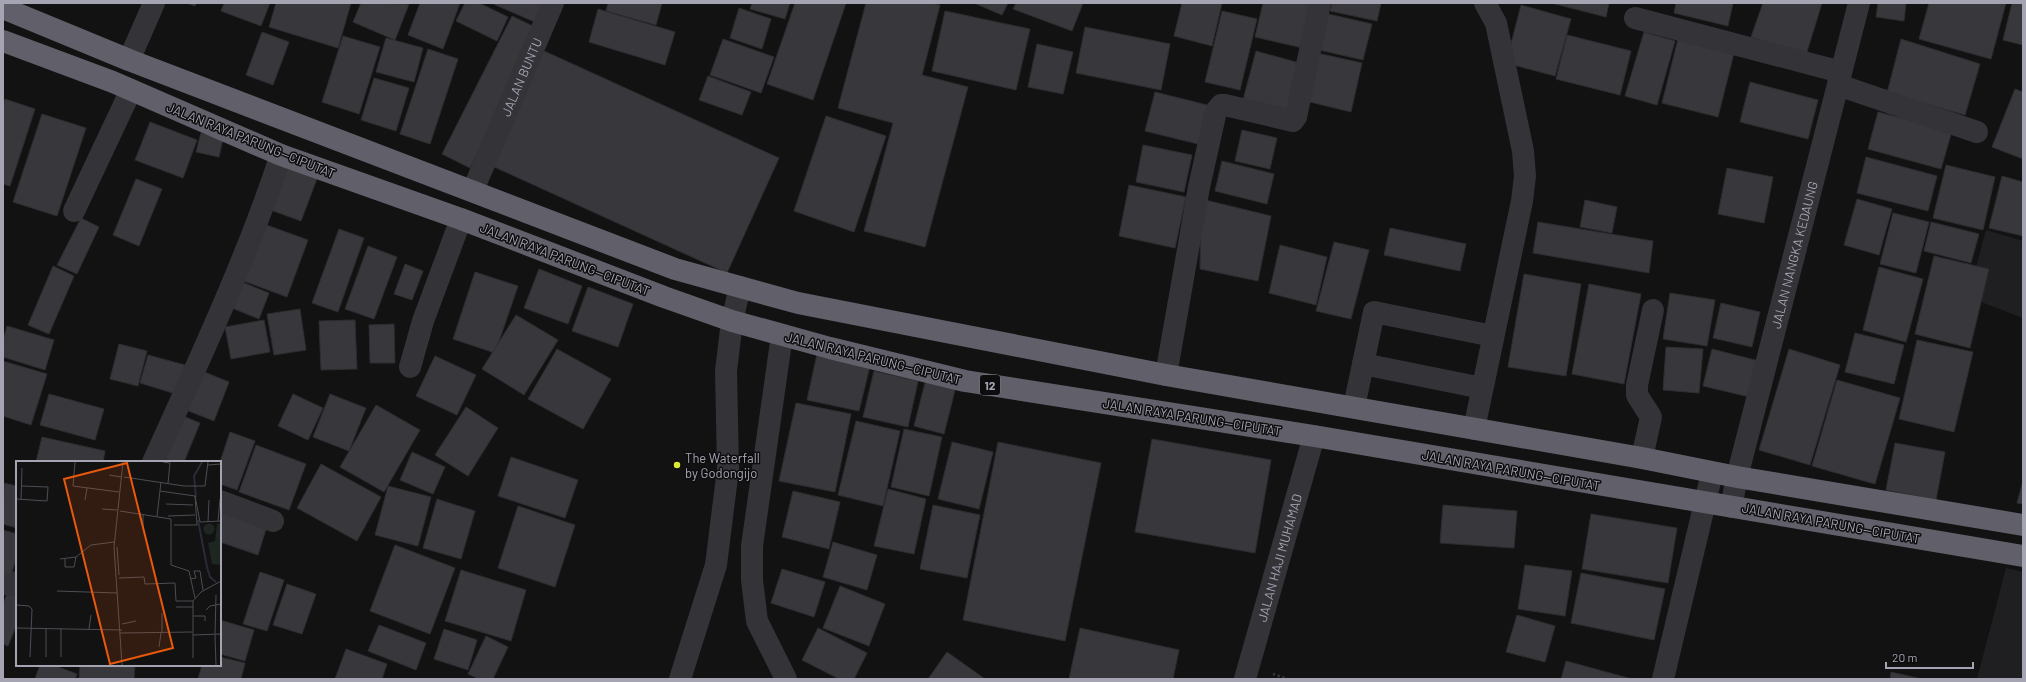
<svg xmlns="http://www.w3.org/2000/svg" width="2026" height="682" font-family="Barlow,sans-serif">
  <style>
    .built { fill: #1f1e20 }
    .building { fill: #38373b; stroke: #2d2c2f }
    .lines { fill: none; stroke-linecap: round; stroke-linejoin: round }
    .path { stroke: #3a393f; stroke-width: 2.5; stroke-dasharray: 2 3; stroke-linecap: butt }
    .minor { stroke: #343338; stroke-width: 22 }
    .highway { stroke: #615f69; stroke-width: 22 }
    .poi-dot { fill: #dce934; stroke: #0d0d0e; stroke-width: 1.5 }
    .labels { text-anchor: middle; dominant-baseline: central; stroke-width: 3; stroke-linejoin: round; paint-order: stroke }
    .shield { fill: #0d0d0e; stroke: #777782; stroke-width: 1 }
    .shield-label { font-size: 12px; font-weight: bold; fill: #a5a4b3 }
    .street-label { font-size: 13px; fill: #a5a4b3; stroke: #0d0d0e }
    .poi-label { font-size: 13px; fill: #a5a4b3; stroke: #0d0d0e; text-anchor: start }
    .inset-river { fill: none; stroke: #292b36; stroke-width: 2 }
    .inset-road { fill: none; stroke: #4d4c53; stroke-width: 1 }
    .view { fill: #e8590c; fill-opacity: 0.15; stroke: #e8590c; stroke-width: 2 }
    .inset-edge { fill: none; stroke: #a5a4b3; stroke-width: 2 }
  </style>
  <rect width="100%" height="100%" fill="#121213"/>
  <g class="built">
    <polygon points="1986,230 2023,241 2023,318 1968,297"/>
    <polygon points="2006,568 2023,572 2023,679 1977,679"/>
  </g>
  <g class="building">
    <polygon points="186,3 196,3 195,6"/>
    <polygon points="224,3 270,3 261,26 221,11"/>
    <polygon points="276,3 351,3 338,48 269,27"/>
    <polygon points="361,3 409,4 395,40 353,22"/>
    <polygon points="420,3 460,3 443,49 408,35"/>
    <polygon points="465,3 479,3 508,17 497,41 456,21"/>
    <polygon points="491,3 546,3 537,23"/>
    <polygon points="608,3 662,3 656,25 606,11"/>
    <polygon points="752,3 790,3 785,19 750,9"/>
    <polygon points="795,3 846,3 813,100 767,84"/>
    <polygon points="866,3 933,3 940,5 922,75 968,87 925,247 864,231 893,123 838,108"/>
    <polygon points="974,3 1008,3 1002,15"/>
    <polygon points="1016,3 1083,3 1072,31 1013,9"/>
    <polygon points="1182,3 1222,3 1212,46 1174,36"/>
    <polygon points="1263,3 1317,3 1307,49 1255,37"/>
    <polygon points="1332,3 1381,3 1377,21 1330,11"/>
    <polygon points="1551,3 1609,3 1606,17"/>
    <polygon points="1676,3 1733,3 1728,26 1674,13"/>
    <polygon points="1763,3 1822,3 1806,55 1751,37"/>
    <polygon points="1878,3 1906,3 1904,21 1876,17"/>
    <polygon points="1929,3 2006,3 1991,59 1919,39"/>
    <polygon points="2012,3 2023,3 2023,45 2003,40"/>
    <polygon points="1521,5 1571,19 1555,76 1506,63"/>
    <polygon points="739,8 771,19 762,49 730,38"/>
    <polygon points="598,9 675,32 665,65 589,42"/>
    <polygon points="945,11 1030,29 1016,90 932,71"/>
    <polygon points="1222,11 1257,19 1240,90 1205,82"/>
    <polygon points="1324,13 1372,24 1363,60 1315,49"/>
    <polygon points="512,16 541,30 470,168 442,154"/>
    <polygon points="1085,27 1170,44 1161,90 1076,73"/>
    <polygon points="262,32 289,42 273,85 246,75"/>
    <polygon points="1644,32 1675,41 1657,105 1625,96"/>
    <polygon points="1567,35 1631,51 1620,95 1556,79"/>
    <polygon points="1679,35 1735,49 1718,117 1662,103"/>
    <polygon points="343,36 380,47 359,114 322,102"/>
    <polygon points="386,38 423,48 414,82 376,72"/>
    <polygon points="723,39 774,57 761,93 710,75"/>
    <polygon points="1901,39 1980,64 1965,115 1887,93"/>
    <polygon points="1037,44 1073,52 1063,94 1028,87"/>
    <polygon points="428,49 458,59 430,144 400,134"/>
    <polygon points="542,50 779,158 727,273 490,165"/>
    <polygon points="1256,51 1303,64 1290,113 1243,100"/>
    <polygon points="1317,53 1362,63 1351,112 1306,101"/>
    <polygon points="708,76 751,92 742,115 699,100"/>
    <polygon points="374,78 409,88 396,131 361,120"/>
    <polygon points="1750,82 1818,100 1808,139 1740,122"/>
    <polygon points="2015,89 2023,92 2023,159 1992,147"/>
    <polygon points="1155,92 1215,107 1206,146 1145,131"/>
    <polygon points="5,99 35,109 10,186 3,184 3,105"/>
    <polygon points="1878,112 1952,131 1941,169 1868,149"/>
    <polygon points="42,114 86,128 57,216 13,202"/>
    <polygon points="826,116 886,136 854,232 794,211"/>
    <polygon points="150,122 197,140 183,178 135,160"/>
    <polygon points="1242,130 1277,138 1270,169 1235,161"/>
    <polygon points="201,133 223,139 219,157 196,152"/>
    <polygon points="1143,145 1192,155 1184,192 1136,182"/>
    <polygon points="1866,157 1937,176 1928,211 1857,193"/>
    <polygon points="1222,161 1274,174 1267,204 1215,191"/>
    <polygon points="284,163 318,176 301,221 268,209"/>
    <polygon points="1946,165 1995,177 1983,230 1933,218"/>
    <polygon points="1727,168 1773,177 1764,223 1718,214"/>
    <polygon points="2002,176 2023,182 2023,236 1989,228"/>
    <polygon points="136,179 162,189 139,246 113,235"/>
    <polygon points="1129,185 1186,197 1175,248 1119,236"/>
    <polygon points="1201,199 1271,216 1258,281 1200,269"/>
    <polygon points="1857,199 1892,209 1879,255 1844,245"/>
    <polygon points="1585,200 1617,207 1612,233 1580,227"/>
    <polygon points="1893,213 1929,222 1916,273 1880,264"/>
    <polygon points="81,218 99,227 77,274 57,265"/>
    <polygon points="1538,222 1653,241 1649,273 1533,253"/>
    <polygon points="1931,222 1979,234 1971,263 1924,251"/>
    <polygon points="261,223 308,240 287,297 241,280"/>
    <polygon points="1390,228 1466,244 1460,271 1384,255"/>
    <polygon points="339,229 364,238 338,312 312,303"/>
    <polygon points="1334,242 1369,250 1351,319 1316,311"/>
    <polygon points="1280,245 1327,257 1316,305 1269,293"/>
    <polygon points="368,246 397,257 374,319 345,309"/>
    <polygon points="1934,256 1989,269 1970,348 1915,334"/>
    <polygon points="405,264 423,271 412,300 394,294"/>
    <polygon points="53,266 74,276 49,334 28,325"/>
    <polygon points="1879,267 1923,279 1906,342 1863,330"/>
    <polygon points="539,269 582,286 568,324 524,308"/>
    <polygon points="475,272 518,286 495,353 453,339"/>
    <polygon points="1524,274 1581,284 1566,376 1508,367"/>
    <polygon points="237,280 269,293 259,319 227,306"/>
    <polygon points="1589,284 1641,294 1624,384 1572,374"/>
    <polygon points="588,287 633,304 618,347 572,331"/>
    <polygon points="1670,293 1715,300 1707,346 1663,339"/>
    <polygon points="1721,303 1760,312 1752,347 1713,338"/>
    <polygon points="300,309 306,350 274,355 267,314"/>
    <polygon points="516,315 558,340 524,395 482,369"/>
    <polygon points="264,320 270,352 231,359 225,327"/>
    <polygon points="355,320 357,369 321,370 319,321"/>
    <polygon points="394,324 395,363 370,363 369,325"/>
    <polygon points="7,326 54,340 45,370 3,357 3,340"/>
    <polygon points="1855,333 1904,345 1894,384 1845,372"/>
    <polygon points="1917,340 1973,352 1954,432 1899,419"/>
    <polygon points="119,344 147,351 138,386 110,379"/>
    <polygon points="1666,347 1703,349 1699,393 1663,390"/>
    <polygon points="557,349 611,379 583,429 528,399"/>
    <polygon points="1712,349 1763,362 1754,398 1703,386"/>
    <polygon points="1789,349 1840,365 1810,465 1759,450"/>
    <polygon points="817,354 870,366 859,411 807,400"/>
    <polygon points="148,355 185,365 176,394 140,383"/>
    <polygon points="435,356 476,375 457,415 416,396"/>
    <polygon points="3,361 47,374 31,425 3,416"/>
    <polygon points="202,371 229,382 214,421 186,410"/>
    <polygon points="874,371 918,381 908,427 863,417"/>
    <polygon points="927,375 957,382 944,434 914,426"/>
    <polygon points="1837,380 1900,398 1875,484 1812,466"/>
    <polygon points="49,394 104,409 95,440 40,425"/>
    <polygon points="293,394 323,408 308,440 278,426"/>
    <polygon points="330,394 366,408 349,451 313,437"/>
    <polygon points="796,403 851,414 835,492 779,481"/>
    <polygon points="376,405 420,430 384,492 340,467"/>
    <polygon points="466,407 498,428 468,476 435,455"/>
    <polygon points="178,414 200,423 184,462 172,462 161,457"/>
    <polygon points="856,421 900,431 883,506 838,495"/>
    <polygon points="904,429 942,437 929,496 891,487"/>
    <polygon points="230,432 255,441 237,490 220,484 220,462"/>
    <polygon points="42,437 105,451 103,462 36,462"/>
    <polygon points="1152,439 1271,460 1255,553 1135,532"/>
    <polygon points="952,442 993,452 979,509 938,499"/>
    <polygon points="998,442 1101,463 1065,641 963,620"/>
    <polygon points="1895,443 1945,452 1936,500 1886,490"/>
    <polygon points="256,445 306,464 289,510 239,492"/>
    <polygon points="412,452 445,467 433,494 400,480"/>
    <polygon points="511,457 578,480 565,518 498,496"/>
    <polygon points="321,464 381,497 357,541 297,508"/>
    <polygon points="2023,481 2023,504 2017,503"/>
    <polygon points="4,483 17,486 17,528 3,524"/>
    <polygon points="388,486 431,497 418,546 375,535"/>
    <polygon points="888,489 926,499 914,554 874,546"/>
    <polygon points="793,491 840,502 829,549 782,537"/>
    <polygon points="437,499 475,511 461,559 423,548"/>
    <polygon points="933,505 980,515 967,578 920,569"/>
    <polygon points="1443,505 1517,511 1514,548 1440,543"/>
    <polygon points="518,506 575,525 555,587 498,568"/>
    <polygon points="220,510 267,526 258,555 220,542"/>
    <polygon points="1591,514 1677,528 1668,583 1582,569"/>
    <polygon points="3,530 17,534 17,556 10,579 3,577"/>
    <polygon points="833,542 877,555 867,590 823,577"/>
    <polygon points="395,545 455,568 430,634 370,611"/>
    <polygon points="1525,565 1572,571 1565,616 1518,609"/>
    <polygon points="782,569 825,582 814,617 771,603"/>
    <polygon points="461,570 526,590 511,641 445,621"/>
    <polygon points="260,572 284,580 267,631 243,624"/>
    <polygon points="1581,573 1665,589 1654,640 1571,623"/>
    <polygon points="287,584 316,594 302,634 273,625"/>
    <polygon points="840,586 885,604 869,646 823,628"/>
    <polygon points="9,589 17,592 17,624 8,646 3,644 3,604"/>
    <polygon points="1517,615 1555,626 1545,662 1506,652"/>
    <polygon points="220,620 254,630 245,661 220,654"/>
    <polygon points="379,625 426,643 416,670 368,651"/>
    <polygon points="818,628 867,653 854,679 839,679 802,660"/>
    <polygon points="1080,628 1179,650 1173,679 1069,679"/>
    <polygon points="444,629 477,640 468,670 434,659"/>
    <polygon points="486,636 508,647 493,679 479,679 468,674"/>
    <polygon points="346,649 387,664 382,679 335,679"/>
    <polygon points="947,652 985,679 928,679"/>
    <polygon points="220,657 245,663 241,679 198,679 202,665 220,665"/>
    <polygon points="1566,661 1632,679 1561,679"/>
    <polygon points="40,665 53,665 77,674 75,679 35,679"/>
    <polygon points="80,665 135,665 134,679 79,679"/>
    <polygon points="1891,672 1922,679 1890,679"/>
  </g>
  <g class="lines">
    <polyline class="path" points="1273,674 1288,679"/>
    <g class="minor">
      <polyline points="1635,18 1841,72"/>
      <polyline points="129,60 154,3"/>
      <polyline points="1838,85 1977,132"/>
      <path id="s1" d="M473 190 553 3"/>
      <polyline points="74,211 131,90"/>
      <polyline points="782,335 752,546 752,580 757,621 786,679"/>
      <polyline points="410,367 423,321 461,219"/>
      <polyline points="1166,375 1199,187 1216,111 1221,105 1225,105 1293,121 1296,117 1320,3"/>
      <polyline points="1482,388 1363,364 1374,312 1493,336"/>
      <polyline points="1354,407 1363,364"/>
      <polyline points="1474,429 1522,201 1525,176 1523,151 1496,23 1485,3"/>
      <polyline points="1642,458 1651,417 1637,395 1637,385 1653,310"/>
      <path d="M153 462C199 361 246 260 281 155"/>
      <polyline points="220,501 273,521"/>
      <path id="s2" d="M1731 507 1737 477 1859 3"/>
      <polyline points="3,583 10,585 17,582"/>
      <polyline points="680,679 716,565 728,469 726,371 732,321 740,287"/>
      <path id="s3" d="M1245 679 1314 436"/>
      <polyline points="1663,679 1712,473"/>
    </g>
    <g class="highway">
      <polyline points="3,8 129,60 675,269 798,303 1166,375 1642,458 1737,477 2023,525"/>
      <polyline points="3,41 113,82 281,155 461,219 664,297 732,321 830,348 965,381 1314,436 2023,556"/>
    </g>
  </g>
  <circle class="poi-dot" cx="677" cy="465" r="4"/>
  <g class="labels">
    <rect class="shield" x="980" y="375" width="20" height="20" rx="3"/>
    <g class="shield-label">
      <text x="990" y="385">12</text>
    </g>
    <g class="street-label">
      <text stroke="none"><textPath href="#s1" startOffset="123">JALAN BUNTU</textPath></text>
      <text transform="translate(251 140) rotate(22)">JALAN RAYA PARUNG—CIPUTAT</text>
      <text stroke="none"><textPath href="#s2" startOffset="260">JALAN NANGKA KEDAUNG</textPath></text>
      <text transform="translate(565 259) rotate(21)">JALAN RAYA PARUNG—CIPUTAT</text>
      <text transform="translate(873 358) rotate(14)">JALAN RAYA PARUNG—CIPUTAT</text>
      <text transform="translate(1192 417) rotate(9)">JALAN RAYA PARUNG—CIPUTAT</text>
      <text transform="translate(1511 470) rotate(10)">JALAN RAYA PARUNG—CIPUTAT</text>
      <text transform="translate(1831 523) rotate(10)">JALAN RAYA PARUNG—CIPUTAT</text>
      <text stroke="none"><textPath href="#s3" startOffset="126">JALAN HAJI MUHAMAD</textPath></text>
    </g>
    <g class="poi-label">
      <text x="685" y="458">The Waterfall<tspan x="685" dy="15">by Godongijo</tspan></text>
    </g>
  </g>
  <g transform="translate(16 461)">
    <rect width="205" height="205" fill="#121213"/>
    <path d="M205 62V104L196 103 192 82 199 80 201 63ZM187.5 68a5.5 5.5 0 1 1 11 0a5.5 5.5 0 1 1-11 0Z" fill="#1e2622"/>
    <path class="inset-river" d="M180 36 178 15 186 1M182 59 191 106 194 116 200 121"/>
    <path class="inset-road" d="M59 1 57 25 103 31M147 1 154 2 152 22M192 4 205 3M93 14 105 16M108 16 168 25H189L192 1M144 30 179 35M179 35 184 61 205 60M0 38 31 40 32 26 6 25M5 39 6 7M69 39 71 27M150 43 177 44M86 48 101 49M104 50 155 58V104L173 110 179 137M127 53V66M141 55 145 21M152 55 179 54M202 60 204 38M192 61 193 39M158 64H181L179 35M101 86 103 114M44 98 60 96 75 84 98 81M49 98V106H58L60 96M103 117 128 116 129 123 159 122 160 140H177M174 118 180 117 178 110H184L187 129M41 130 101 132M0 144 13 145 16 148 14 196M160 146H177M190 149 194 145 205 143M177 155H189V160M106 163 120 160M0 167 106 169M30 167V196M73 168 75 154M104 172 176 171M146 172V152M199 173 200 134M177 174 205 173M199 174 200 204M143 186 145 172M45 196V167M177 197V140L185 131 205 120M106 204 98 86 107 1"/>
    <path class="view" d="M111 2 157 187 94 203 48 18Z"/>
    <rect width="205" height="205" class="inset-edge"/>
  </g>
  <rect width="2026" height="682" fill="none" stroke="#a5a4b3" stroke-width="8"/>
  <path d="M1886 662v6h87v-6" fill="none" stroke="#a5a4b3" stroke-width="2"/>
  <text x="1892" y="662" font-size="12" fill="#a5a4b3" stroke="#0d0d0e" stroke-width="3" paint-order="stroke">20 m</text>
</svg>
